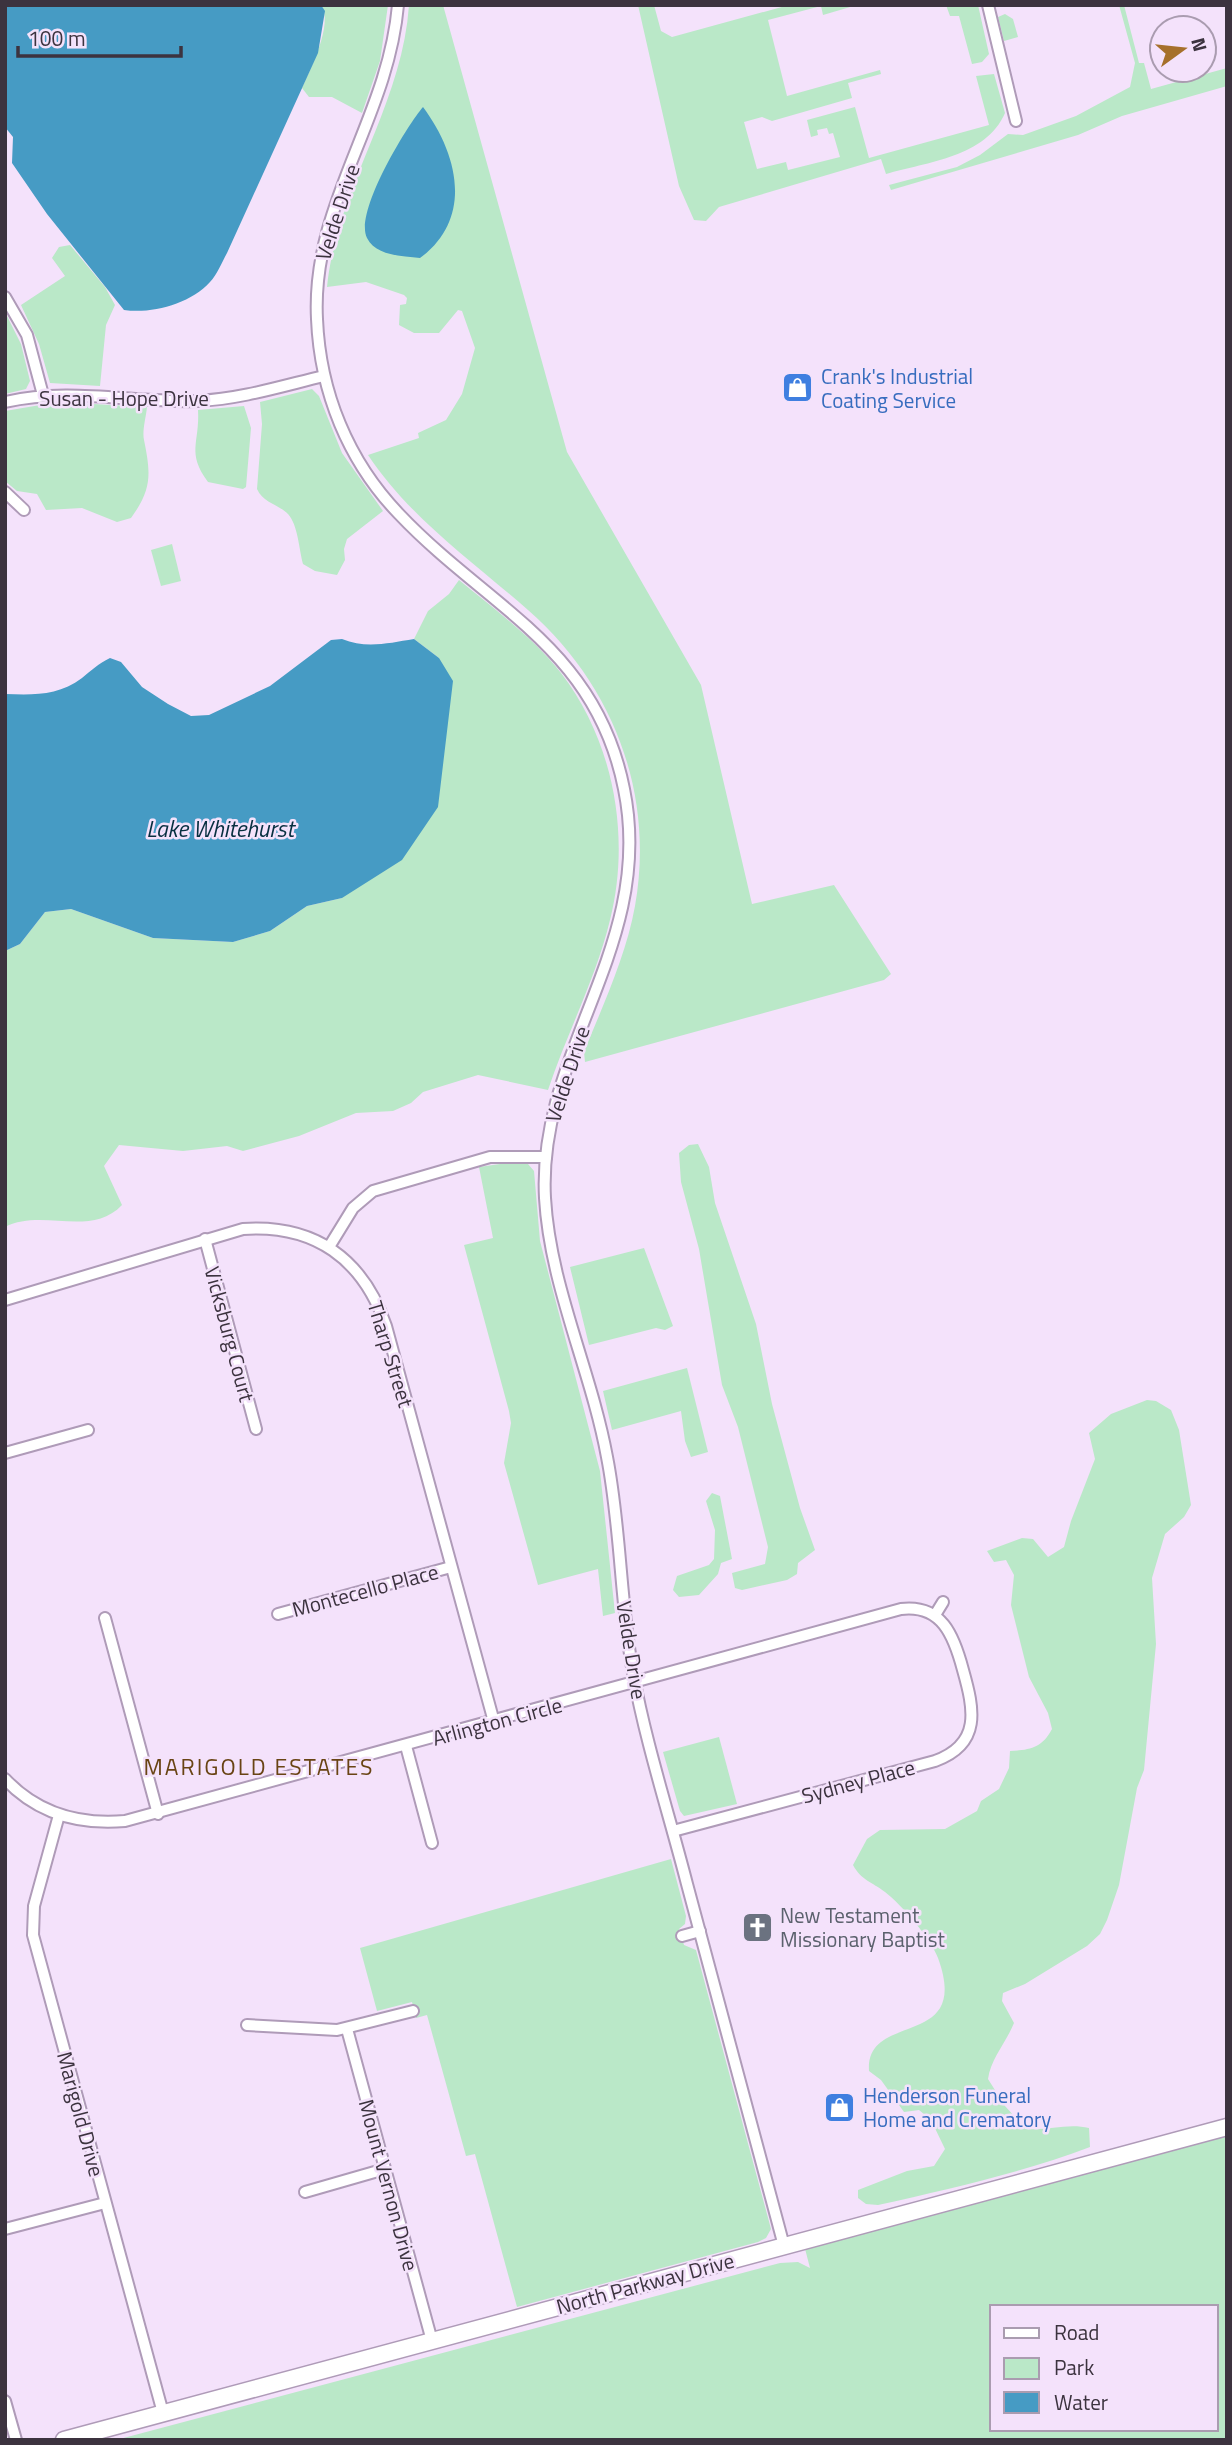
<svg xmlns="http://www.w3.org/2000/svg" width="1232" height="2445" font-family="'Titillium Web',sans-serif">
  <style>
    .green { fill: #bae8c8; fill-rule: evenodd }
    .water { fill: #469bc4 }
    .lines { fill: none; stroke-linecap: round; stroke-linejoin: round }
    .minor-casing { stroke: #af9bb8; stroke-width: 14 }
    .secondary-casing { stroke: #af9bb8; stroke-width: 19 }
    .minor { stroke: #fff; stroke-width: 10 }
    .secondary { stroke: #fff; stroke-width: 16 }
    .labels { text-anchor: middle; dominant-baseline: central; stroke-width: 5; stroke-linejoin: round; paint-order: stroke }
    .street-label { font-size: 21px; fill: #3c333f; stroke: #f4e2fb }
    .shop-label { font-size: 21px; fill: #366cbe; stroke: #f4e2fb; text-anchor: start }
    .worship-label { font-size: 21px; fill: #5b616d; stroke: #f4e2fb; text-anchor: start }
    .water-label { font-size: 23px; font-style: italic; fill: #072f40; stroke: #f4e2fb }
    .neighbourhood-label { font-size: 23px; letter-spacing: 2px; fill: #694414; stroke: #f4e2fb }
  </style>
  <rect width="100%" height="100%" fill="#f4e2fb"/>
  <g class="green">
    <path d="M321 5H388L380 61 362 113 332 97H309L302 88C310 69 334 24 321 5Z"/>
    <path d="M409 5H443L567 452 701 685 752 904 834 885 891 974 884 980 585 1062 584 1052C603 1005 626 956 635 906 655 794 613 684 528 610 471 560 410 518 368 455L419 438 418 433 446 420 462 394 475 348 462 311 458 310 439 333H414L399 325 400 305 406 304 407 298 404 295 366 282 327 287C337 187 402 107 409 5Z"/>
    <path d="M638 5H654L661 31 672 37 789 5H857L823 15 821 6 768 20 787 96 880 70 881 74 848 83 852 98 772 121 762 117 744 122 757 169 786 162 788 170 840 157 833 133 829 134 827 128 817 130 818 135 811 137 807 120 855 107 869 158 989 125 976 76 994 74 1005 113C986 157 927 162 886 174L881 159 719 207 706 221 694 220 679 186Z"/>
    <polygon points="946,5 978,5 989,54 982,62 972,64 959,16 950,16"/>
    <polygon points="1119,5 1124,5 1139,63 1144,63 1151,89 1227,68 1227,86 1122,116 1078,135 891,190 889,185 957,167 980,155 1008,134 1023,135 1076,116 1130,87 1135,63"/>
    <polygon points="1005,14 1013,19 1018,37 1004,41 998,17"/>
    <polygon points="70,245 105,287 115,305 106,325 100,386 50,383 39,344 21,305 65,276 52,258 59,247"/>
    <polygon points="5,312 21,344 30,381 26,389 5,394"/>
    <path d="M312 389 319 396 342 453 383 511 347 539 344 549 345 560 337 575 315 571 303 564C299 549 298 525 288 514 278 504 263 503 257 489L262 424 260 402Z"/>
    <path d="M58 402 147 407C146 417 142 431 144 440 151 474 152 489 131 518L117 522 82 508 46 510 37 494 17 491 5 481V411Z"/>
    <path d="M244 406 251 428 246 487 243 489 208 482C186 452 200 443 198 410Z"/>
    <polygon points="172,544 181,581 161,586 151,550"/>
    <path d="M459 580C494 609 533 637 561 673 614 742 631 837 610 920 596 978 567 1033 548 1090L478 1075 423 1092 411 1103 393 1111 356 1113 299 1136 243 1151 227 1146 183 1151 119 1145 104 1166 122 1205C91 1238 42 1208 5 1227V951L20 944 45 912 71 909 153 938 233 942 270 931 307 906 342 898 439 658 414 639 428 611 449 594Z"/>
    <polygon points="698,1144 709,1167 715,1203 756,1324 772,1404 800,1508 815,1550 798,1563 797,1574 787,1580 742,1590 735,1588 732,1573 765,1564 768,1547 738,1427 722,1385 699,1249 681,1182 679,1153 689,1145"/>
    <polygon points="507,1163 528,1164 534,1171 540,1241 600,1471 615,1613 603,1616 598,1569 538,1585 504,1463 511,1423 509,1411 464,1245 493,1238 479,1167"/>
    <polygon points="644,1248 673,1326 665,1330 656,1328 589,1345 570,1267"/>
    <polygon points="687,1368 708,1452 691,1457 685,1441 681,1411 612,1430 603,1391"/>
    <path d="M1147 1400 1156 1401 1171 1410 1179 1430 1191 1505 1184 1517 1165 1534 1152 1578 1156 1644 1144 1770 1137 1788 1119 1885 1107 1920 1100 1934 1087 1946 1025 1984 1003 1993 1002 2001 1014 2023C1006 2043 991 2058 988 2079L1005 2106 1026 2129C1048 2131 1067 2123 1089 2128L1090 2147C1021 2173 949 2189 878 2205L866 2204 858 2198V2190L907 2171 934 2166 945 2149 931 2120 919 2110 904 2112 881 2080 869 2071C865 2010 972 2051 938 1958 931 1939 902 1905 885 1892 872 1882 861 1880 853 1865L867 1839 880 1830 945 1829 977 1811 981 1801 999 1789 1009 1768 1010 1751C1030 1750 1042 1748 1052 1729L1048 1713 1029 1677 1011 1605 1014 1575 1006 1560 994 1562 987 1551 1022 1538 1033 1539 1048 1557 1064 1547 1071 1521 1095 1459 1089 1433 1111 1414Z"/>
    <polygon points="712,1493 720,1496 732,1559 721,1563 718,1574 699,1595 679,1597 673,1590 677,1576 709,1565 714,1559 715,1530 706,1501"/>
    <polygon points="719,1737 737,1804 684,1816 680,1811 663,1752"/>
    <polygon points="671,1859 686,1916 685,1924 679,1929 684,1945 696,1950 771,2229 766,2238 758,2242 517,2307 475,2154 466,2156 427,2015 416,2018 412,2002 377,2011 360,1948"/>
    <path d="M1227 2128V2440H116L780 2263 798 2262 810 2268 803 2241ZM992 2307H1216V2429H992Z"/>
  </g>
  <g class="water">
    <path d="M5 5H321L325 11 318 53 227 253C222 262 217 275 210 282 190 304 152 314 124 310L47 214 12 163 13 137 5 127Z"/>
    <path d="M423 107C458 154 474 218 420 258 402 256 376 256 367 238 354 213 406 127 423 107Z"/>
    <path d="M342 639C366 649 389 643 414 639L439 658 453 681 438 807 402 860 342 898 307 906 270 931 233 942 153 938 71 909 45 912 20 944 5 951V694C33 695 58 696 82 678 92 670 98 664 110 658L121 662 142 687 168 704 191 716 209 715 270 686 331 640Z"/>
  </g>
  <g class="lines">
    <defs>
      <g id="minor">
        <path d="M398 5C388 119 311 204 317 319 320 392 348 461 399 514 488 608 596 647 624 789 656 945 537 1050 545 1198 550 1286 591 1370 607 1457 621 1528 620 1601 633 1673 646 1744 669 1814 687 1884 720 2004 752 2125 784 2246"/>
        <polyline points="988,5 1016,121"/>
        <polyline points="5,297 27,335 43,395"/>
        <path d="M5 402C70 387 132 403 198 401 241 399 282 386 324 376"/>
        <polyline points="5,492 24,510"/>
        <polyline points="205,1239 256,1429"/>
        <polyline points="329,1247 353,1208 373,1191 490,1157 546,1157"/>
        <path d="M5 1300 243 1229C315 1224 363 1259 386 1326L494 1722"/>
        <polyline points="5,1453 88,1430"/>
        <polyline points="278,1614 451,1567"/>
        <polyline points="935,1615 943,1602"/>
        <polyline points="105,1618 158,1814"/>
        <polyline points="406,1746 432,1843"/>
        <path d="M5 1779C38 1814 79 1825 125 1821L901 1609C942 1604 954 1636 963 1670 974 1709 982 1744 935 1761L673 1831"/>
        <polyline points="59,1815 34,1906 33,1935 163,2413"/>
        <polyline points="682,1936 700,1931"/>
        <polyline points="247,2025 337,2030 413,2011"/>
        <polyline points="347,2029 432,2341"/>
        <polyline points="305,2192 385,2169"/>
        <polyline points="5,2229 105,2203"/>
        <polyline points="5,2401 16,2440"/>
      </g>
      <polyline id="secondary" points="64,2440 1227,2127"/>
    </defs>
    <use href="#minor" class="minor-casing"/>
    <use href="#secondary" class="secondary-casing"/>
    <use href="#minor" class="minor"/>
    <use href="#secondary" class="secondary"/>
  </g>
  <defs>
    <symbol id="shop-square" viewBox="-11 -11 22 22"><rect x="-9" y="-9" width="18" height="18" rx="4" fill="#3f7fe0" stroke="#f4e2fb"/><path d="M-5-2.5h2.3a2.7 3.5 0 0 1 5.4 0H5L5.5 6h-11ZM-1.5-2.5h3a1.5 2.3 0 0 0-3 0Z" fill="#fff"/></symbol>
    <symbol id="church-square" viewBox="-11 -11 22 22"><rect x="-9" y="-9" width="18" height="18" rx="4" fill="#6b7280" stroke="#f4e2fb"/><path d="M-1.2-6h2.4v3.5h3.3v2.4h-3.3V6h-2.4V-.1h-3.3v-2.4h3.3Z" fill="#fff"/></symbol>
  </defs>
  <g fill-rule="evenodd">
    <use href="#shop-square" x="780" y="370" width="35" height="35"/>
    <use href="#church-square" x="740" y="1910" width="35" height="35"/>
    <use href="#shop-square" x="822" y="2090" width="35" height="35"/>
  </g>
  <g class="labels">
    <g class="street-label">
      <text transform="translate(337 212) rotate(-72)">Velde Drive</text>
      <text x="124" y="398">Susan - Hope Drive</text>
      <text transform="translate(567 1074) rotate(-72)">Velde Drive</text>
      <text transform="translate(230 1334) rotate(75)">Vicksburg Court</text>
      <text transform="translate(391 1354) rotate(73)">Tharp Street</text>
      <text transform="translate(365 1590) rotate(-15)">Montecello Place</text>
      <text transform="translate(632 1650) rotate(81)">Velde Drive</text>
      <text transform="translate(497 1721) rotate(-15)">Arlington Circle</text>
      <text transform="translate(858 1781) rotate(-15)">Sydney Place</text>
      <text transform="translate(81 2114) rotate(75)">Marigold Drive</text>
      <text transform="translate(389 2185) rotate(75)">Mount Vernon Drive</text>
      <text transform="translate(645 2283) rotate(-15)">North Parkway Drive</text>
    </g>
    <g class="shop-label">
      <text x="821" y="376">Crank's Industrial<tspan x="821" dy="24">Coating Service</tspan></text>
      <text x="863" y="2095">Henderson Funeral<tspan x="863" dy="24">Home and Crematory</tspan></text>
    </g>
    <g class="worship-label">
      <text x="780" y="1915">New Testament<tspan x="780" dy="24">Missionary Baptist</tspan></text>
    </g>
    <g class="water-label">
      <text x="220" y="828">Lake Whitehurst</text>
    </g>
    <g class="neighbourhood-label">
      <text x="259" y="1766">MARIGOLD ESTATES</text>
    </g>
  </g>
  <rect width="1232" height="2445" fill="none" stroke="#3c333f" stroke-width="14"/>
  <rect x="990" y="2305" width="228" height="126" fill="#f4e2fb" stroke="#aa9cb0" stroke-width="2"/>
  <rect x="1004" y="2328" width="35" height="10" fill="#ffffff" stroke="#aa9cb0" stroke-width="2"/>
  <text x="1054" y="2340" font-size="21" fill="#3c333f">Road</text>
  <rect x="1004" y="2358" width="35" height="21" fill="#bae8c8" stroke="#aa9cb0" stroke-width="2"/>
  <text x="1054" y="2375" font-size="21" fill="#3c333f">Park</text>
  <rect x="1004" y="2392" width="35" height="21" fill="#469bc4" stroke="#aa9cb0" stroke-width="2"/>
  <text x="1054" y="2410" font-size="21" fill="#3c333f">Water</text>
  <g transform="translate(1183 49) rotate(75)"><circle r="33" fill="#f4e2fb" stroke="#aa9cb0" stroke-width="2"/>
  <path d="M0-5L12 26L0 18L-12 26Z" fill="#a6702b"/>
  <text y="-10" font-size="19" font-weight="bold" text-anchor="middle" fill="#3c333f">N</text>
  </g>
  <path d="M18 46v10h163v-10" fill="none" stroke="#3c333f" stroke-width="3.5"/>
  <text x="28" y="46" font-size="21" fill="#3c333f" stroke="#f4e2fb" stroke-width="5" paint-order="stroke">100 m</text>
</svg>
